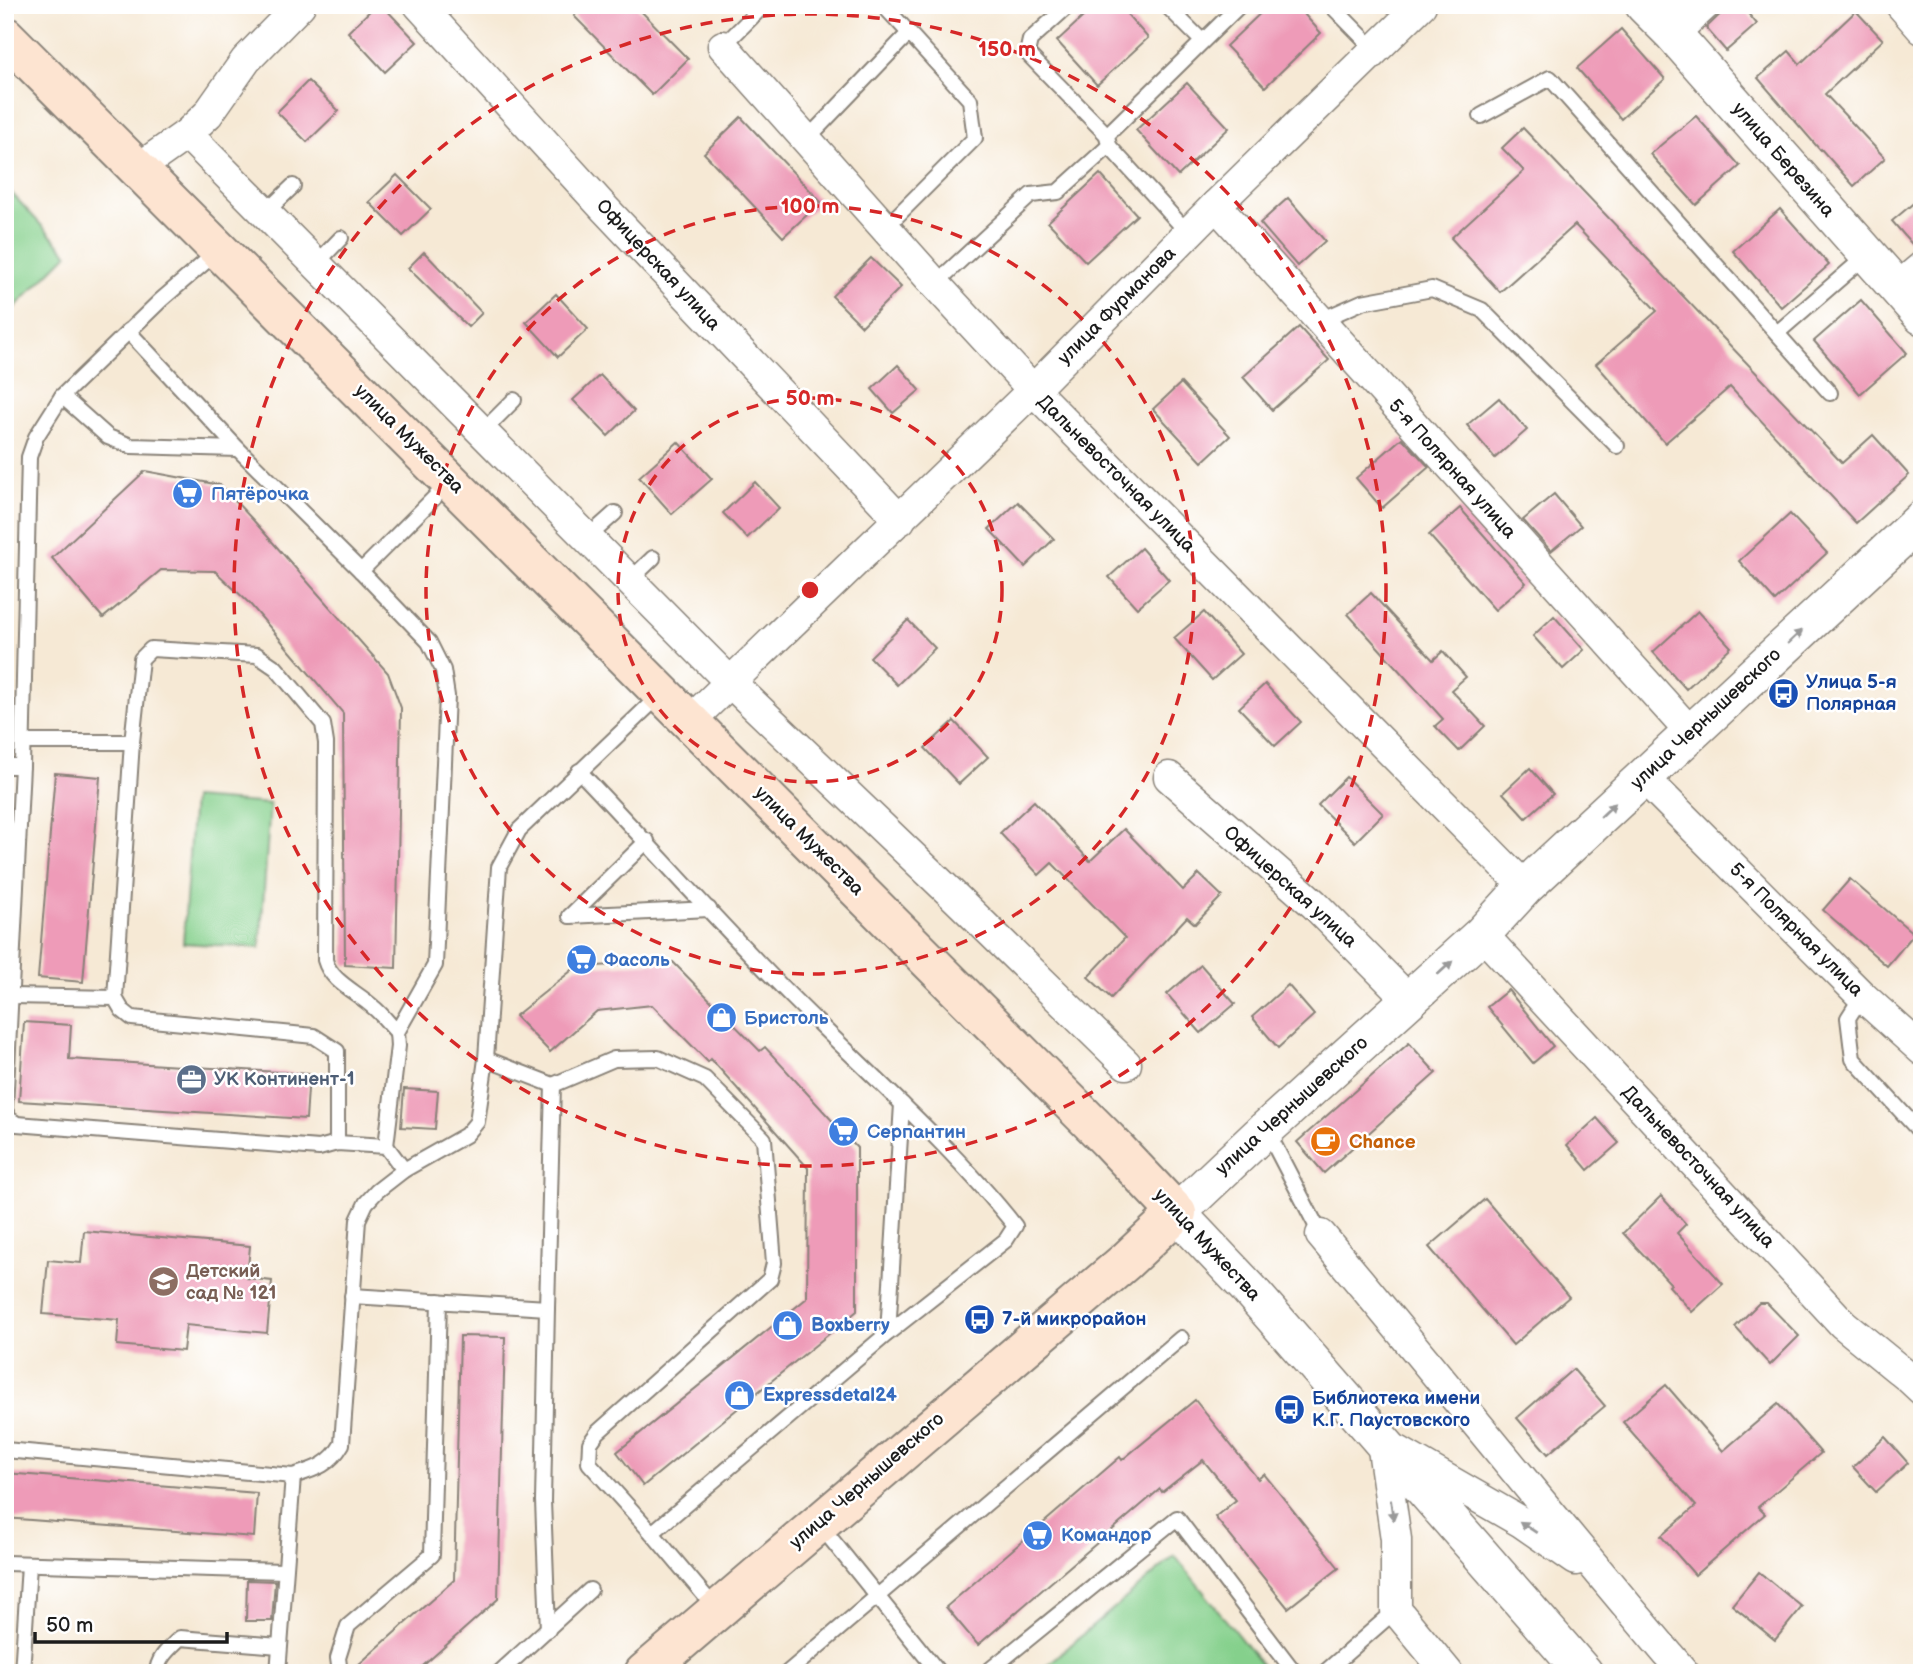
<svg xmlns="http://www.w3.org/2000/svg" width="1927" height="1678" font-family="'Balsamiq Sans',sans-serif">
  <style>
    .green { fill: #85d08c; stroke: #507654; stroke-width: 2 }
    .building { fill: #ee9bb8 }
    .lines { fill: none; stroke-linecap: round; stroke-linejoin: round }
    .service-casing { stroke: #898278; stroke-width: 18 }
    .minor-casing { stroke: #898278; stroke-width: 33 }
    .tertiary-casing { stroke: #898278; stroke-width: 40 }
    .secondary-casing { stroke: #898278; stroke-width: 42 }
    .service { stroke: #fff; stroke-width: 14 }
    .minor { stroke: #fff; stroke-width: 30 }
    .tertiary { stroke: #fff; stroke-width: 37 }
    .secondary { stroke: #fde4d1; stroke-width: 38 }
    .oneway { fill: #999 }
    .ring { fill: none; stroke: #d62828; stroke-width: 3.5; stroke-dasharray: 12 9 }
    .labels { text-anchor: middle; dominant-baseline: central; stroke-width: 5; stroke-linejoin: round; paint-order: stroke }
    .street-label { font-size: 19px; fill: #1c1c1c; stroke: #fff }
    .shop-label { font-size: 19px; font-weight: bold; fill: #366cbe; stroke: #fff; text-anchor: start }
    .transit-label { font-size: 19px; font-weight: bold; fill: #164399; stroke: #fff; text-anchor: start }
    .service-label { font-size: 19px; font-weight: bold; fill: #4e5e75; stroke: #fff; text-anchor: start }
    .food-label { font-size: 19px; font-weight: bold; fill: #c56008; stroke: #fff; text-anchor: start }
    .education-label { font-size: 19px; font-weight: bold; fill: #785e54; stroke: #fff; text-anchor: start }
    .centre { fill: #d62828; stroke: #fff; stroke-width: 3.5 }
    .ring-label { font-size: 21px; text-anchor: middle; font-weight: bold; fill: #d62828; stroke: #fff; stroke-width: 5; stroke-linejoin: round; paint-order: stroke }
  </style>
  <rect width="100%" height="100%" fill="#fff"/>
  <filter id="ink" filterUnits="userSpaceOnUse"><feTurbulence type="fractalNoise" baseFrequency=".0143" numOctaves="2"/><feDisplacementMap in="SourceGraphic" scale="14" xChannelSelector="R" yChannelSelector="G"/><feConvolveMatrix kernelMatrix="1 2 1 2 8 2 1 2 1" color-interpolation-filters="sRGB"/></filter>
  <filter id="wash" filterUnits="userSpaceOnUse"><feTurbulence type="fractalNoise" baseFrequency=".00686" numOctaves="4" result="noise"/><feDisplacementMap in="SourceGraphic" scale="28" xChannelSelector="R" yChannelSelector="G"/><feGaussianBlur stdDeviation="1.57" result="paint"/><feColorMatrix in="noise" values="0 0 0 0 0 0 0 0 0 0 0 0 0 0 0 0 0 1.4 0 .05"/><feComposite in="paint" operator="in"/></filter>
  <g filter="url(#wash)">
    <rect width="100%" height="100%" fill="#f6e9d5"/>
    <g class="green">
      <polygon points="5,186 68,254 5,317"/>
      <polygon points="193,798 270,804 260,948 183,943"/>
      <polygon points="1175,1556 1268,1673 1198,1673 1192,1670 1038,1673"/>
    </g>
    <g id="blocks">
      <g class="building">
        <polygon points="376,5 382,5 417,42 385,72 348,32"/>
        <polygon points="584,5 635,5 688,59 652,95 574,16"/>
        <polygon points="1096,5 1119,5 1148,38 1097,85 1057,41"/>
        <polygon points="1269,5 1296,5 1321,33 1265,87 1226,46"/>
        <polygon points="1730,5 1741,5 1757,24 1726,51 1706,28"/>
        <polygon points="1856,11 1883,40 1825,94 1885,158 1854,186 1821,149 1820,150 1758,78 1789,51 1800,64"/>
        <polygon points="1621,29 1665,79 1621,119 1577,68"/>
        <polygon points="308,81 339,111 307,142 277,112"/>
        <polygon points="1187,83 1229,128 1178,176 1136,130"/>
        <polygon points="1696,116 1740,166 1696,205 1650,154"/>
        <polygon points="741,117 821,202 783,237 704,153"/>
        <polygon points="1523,128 1842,463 1873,435 1909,475 1856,523 1730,387 1665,443 1596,364 1657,311 1575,225 1500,292 1451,238 1524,171 1502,148"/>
        <polygon points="1100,174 1137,215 1086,262 1048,222"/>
        <polygon points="397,175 431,209 403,236 369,202"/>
        <polygon points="1922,196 1922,250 1917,250 1892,221"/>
        <polygon points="1288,198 1325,241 1297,266 1260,223"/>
        <polygon points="1780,209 1829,265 1781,307 1733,251"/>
        <polygon points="424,252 482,313 468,327 408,268"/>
        <polygon points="871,258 901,287 862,326 832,296"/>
        <polygon points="556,294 588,329 558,357 526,322"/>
        <polygon points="1861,300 1907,353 1860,394 1814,341"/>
        <polygon points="1299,327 1329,360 1272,410 1243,377"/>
        <polygon points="898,365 920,390 893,413 872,389"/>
        <polygon points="600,375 634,411 608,436 573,400"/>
        <polygon points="1181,383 1230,436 1202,462 1153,409"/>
        <polygon points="1499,398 1527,430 1495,458 1467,425"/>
        <polygon points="1402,438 1429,467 1382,508 1356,478"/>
        <polygon points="678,442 712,479 672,514 639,477"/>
        <polygon points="145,471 220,485 253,520 388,673 401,708 396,968 345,965 343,713 250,604 215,571 161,570 103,618 52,558"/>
        <polygon points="755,482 779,508 747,538 723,513"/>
        <polygon points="1554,494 1581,526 1551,551 1523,520"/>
        <polygon points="1018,502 1054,539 1025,567 989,529"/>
        <polygon points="1460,508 1526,583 1495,610 1429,535"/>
        <polygon points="1790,514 1827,553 1775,601 1739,561"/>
        <polygon points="1141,548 1169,580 1137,608 1109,577"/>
        <polygon points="1371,593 1433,660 1443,651 1466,677 1451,690 1485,726 1459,751 1435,726 1443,719 1348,614"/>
        <polygon points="1698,611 1731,647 1686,689 1653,652"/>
        <polygon points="1204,612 1241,654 1212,680 1174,638"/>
        <polygon points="1554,616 1584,650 1563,669 1533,636"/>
        <polygon points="908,620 935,648 897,685 870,657"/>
        <polygon points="1265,684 1301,722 1275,746 1239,708"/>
        <polygon points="954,721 988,757 959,784 925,748"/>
        <polygon points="1530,768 1553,794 1526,818 1503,793"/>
        <polygon points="55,773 100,777 83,982 38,978"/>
        <polygon points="1346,777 1383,814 1355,842 1318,805"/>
        <polygon points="1034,801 1090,861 1124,829 1183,890 1199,874 1222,896 1195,924 1187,917 1111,998 1088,977 1125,938 1052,863 1039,875 1000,833"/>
        <polygon points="1850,879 1914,934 1887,966 1823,910"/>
        <polygon points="673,962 760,1051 765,1047 857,1148 857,1311 643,1486 617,1452 807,1298 808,1168 711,1059 708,1062 652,1005 597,1011 550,1052 515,1016 576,967"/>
        <polygon points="1201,965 1235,1004 1201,1033 1167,994"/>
        <polygon points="1288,985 1314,1015 1278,1048 1252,1017"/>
        <polygon points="1508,990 1553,1046 1533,1063 1487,1007"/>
        <polygon points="24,1022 71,1025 69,1059 309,1074 306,1119 19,1101"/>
        <polygon points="1409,1043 1436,1073 1324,1173 1297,1142"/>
        <polygon points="404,1089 438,1091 435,1129 401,1127"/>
        <polygon points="1597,1118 1619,1143 1588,1170 1567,1145"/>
        <polygon points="1661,1196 1686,1224 1677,1233 1723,1284 1692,1312 1669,1286 1671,1284 1623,1233"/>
        <polygon points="1485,1199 1569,1297 1513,1345 1429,1247"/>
        <polygon points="84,1231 250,1246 247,1278 272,1281 267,1333 186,1325 183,1351 117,1345 119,1320 43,1314 48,1260 81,1263"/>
        <polygon points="1759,1303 1767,1303 1799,1336 1770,1365 1735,1327"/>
        <polygon points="460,1336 505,1337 498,1599 415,1673 349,1673 454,1580"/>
        <polygon points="1573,1369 1605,1406 1548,1454 1517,1418"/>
        <polygon points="1666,1385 1723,1451 1778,1404 1821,1453 1758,1507 1765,1514 1695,1575 1661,1536 1696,1506 1623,1422"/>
        <polygon points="1195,1400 1258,1479 1264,1474 1339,1568 1288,1608 1215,1517 1236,1500 1203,1460 1162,1492 1160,1489 978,1645 946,1607 1120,1457 1122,1460"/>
        <polygon points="1885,1437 1908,1463 1876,1492 1853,1467"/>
        <polygon points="5,1473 257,1493 254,1537 5,1518"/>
        <polygon points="1759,1572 1802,1607 1775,1640 1732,1605"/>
        <polygon points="247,1580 275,1581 272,1621 246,1621"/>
      </g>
    </g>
  </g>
  <g filter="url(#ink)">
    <use href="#blocks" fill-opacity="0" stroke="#898278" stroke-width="2"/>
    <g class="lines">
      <defs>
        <g id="service">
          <polyline points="1069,5 1030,40 1027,53 1107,135"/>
          <polyline points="1166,5 1202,41"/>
          <polyline points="1331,5 1375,50"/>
          <polyline points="723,46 764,5"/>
          <polyline points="1481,116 1550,78 1830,393"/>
          <polyline points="807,139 909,33 883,5"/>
          <polyline points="1109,146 1107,135 1240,5"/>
          <polyline points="265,213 293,186"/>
          <polyline points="885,228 975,138 970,100 909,33"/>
          <polyline points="316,264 341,238"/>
          <polyline points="935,284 1031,195 1058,192 1109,146 1188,233"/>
          <polyline points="1319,321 1362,302 1432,289 1482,310 1617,446"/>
          <polyline points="128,331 238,449 361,571 429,642 443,670 447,696 435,965 397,1032 398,1046 386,1146"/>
          <polyline points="1777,333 1866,256"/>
          <polyline points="62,396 108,437 131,446 238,449"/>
          <polyline points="483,431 514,400"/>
          <polyline points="588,537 615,513"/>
          <polyline points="361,571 450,482"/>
          <polyline points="630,580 653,558"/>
          <polyline points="23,742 132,742"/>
          <polyline points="5,766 22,766"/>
          <path d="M579 771C651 846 720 925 793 998 867 1072 951 1145 1015 1226L1006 1240 888 1333 652 1533"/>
          <polyline points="570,916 709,909"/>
          <polyline points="570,916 647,841"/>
          <polyline points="12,996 115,998 122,1010 132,1018 314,1036 337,1051 337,1143"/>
          <polyline points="1862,996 1848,1018 1853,1059 1922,1134"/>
          <path d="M115 998 132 742 141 659 151 649 257 655 276 668 323 724 326 743 325 960C331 982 357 992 373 1007 382 1014 389 1024 397 1032"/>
          <polyline points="486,1059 553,1085 614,1059 658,1058 705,1079 764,1139 774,1263 770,1279 598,1432 590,1443 589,1463 652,1533 716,1609"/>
          <polyline points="5,1109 22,766 29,457 36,437 62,396 161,300 218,251"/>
          <polyline points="5,1110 9,1119 17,1124 319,1148 337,1143 386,1146 404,1170"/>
          <polyline points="1267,1131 1321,1235"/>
          <polyline points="352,1296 547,1308 543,1501 548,1630"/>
          <polyline points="547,1308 553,1085"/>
          <polyline points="888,1333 902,1104"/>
          <polyline points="5,1450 293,1476"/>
          <polyline points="819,1524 939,1673"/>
          <polyline points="5,1563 285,1571"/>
          <polyline points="22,1673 29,1565"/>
          <path d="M157 1673C157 1658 170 1648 180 1638L279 1646"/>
          <path d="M278 1673 293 1476C315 1469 330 1465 342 1444L358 1220 366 1203 377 1191 404 1170 466 1135 477 1122 486 1059 499 867 519 830 661 694"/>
          <polyline points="340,1673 338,1658 348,1626 432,1555 439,1301"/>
          <polyline points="499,1673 590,1590"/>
          <polyline points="787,1673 1181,1338"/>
          <polyline points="986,1673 1177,1518 1295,1673"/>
          <polyline points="1324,1673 1396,1610"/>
        </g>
        <g id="minor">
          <polyline points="419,5 604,208 900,520"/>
          <polyline points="1901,5 1922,29"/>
          <polyline points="1673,34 1705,5"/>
          <polyline points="723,46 935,284 1033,390 1525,887"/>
          <polyline points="187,134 730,682 957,899 1126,1064"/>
          <polyline points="136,170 187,134 208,114 246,60 300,5"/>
          <polyline points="1216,205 1690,732"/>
          <polyline points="1897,288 1922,267"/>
          <polyline points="690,721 1033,390 1216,205 1421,5"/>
          <polyline points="1169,777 1314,904 1409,1000"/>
          <polyline points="1643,777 1862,996 1922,1050"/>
          <polyline points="1482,934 1843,1324 1908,1377 1922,1390"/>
          <path d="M1321 1235C1443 1381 1561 1529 1684 1673"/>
          <polyline points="1382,1442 1396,1539 1396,1610 1448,1673"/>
          <polyline points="1398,1451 1521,1522 1576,1560"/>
        </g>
        <g id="tertiary">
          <polyline points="1644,5 1673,34 1922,316"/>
          <polyline points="1584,1673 1249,1289 1177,1213 1266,1129 1482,934 1525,887 1922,519"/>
        </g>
        <polyline id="secondary" points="5,36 1108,1140 1177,1213 1126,1261 644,1673"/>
      </defs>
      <use href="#service" class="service-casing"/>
      <use href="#minor" class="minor-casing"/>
      <use href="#tertiary" class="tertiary-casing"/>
      <use href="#secondary" class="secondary-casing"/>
      <use href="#service" class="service"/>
      <use href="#minor" class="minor"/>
      <use href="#tertiary" class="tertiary"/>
      <use href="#secondary" class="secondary"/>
    </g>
    <defs><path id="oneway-solid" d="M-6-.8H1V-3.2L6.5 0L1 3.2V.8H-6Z" transform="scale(1.75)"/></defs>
    <g class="oneway">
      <use href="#oneway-solid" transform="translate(1795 637) rotate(-43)"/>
      <use href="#oneway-solid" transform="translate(1608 810) rotate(-43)"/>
      <use href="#oneway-solid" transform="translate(1445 968) rotate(-42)"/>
      <use href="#oneway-solid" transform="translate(1392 1510) rotate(82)"/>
      <use href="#oneway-solid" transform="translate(1528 1527) rotate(-146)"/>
    </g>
  </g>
  <g class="ring">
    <circle cx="810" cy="590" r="192"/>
    <circle cx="810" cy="590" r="384"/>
    <circle cx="810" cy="590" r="576"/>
  </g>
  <defs>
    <symbol id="supermarket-disc" viewBox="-11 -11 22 22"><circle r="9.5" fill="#3f7fe0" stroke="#fff"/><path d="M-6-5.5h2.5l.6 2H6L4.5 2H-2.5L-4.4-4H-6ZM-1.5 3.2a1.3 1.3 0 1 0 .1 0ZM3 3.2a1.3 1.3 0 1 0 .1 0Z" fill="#fff"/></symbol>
    <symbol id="bus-disc" viewBox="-11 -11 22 22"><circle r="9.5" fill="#1a4fb4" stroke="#fff"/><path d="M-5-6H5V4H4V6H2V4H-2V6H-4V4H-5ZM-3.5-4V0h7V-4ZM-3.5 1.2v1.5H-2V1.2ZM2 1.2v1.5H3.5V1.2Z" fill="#fff"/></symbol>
    <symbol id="shop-disc" viewBox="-11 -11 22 22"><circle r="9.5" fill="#3f7fe0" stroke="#fff"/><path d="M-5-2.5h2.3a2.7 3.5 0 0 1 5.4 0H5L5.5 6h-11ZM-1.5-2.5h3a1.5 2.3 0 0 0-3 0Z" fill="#fff"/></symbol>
    <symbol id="office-disc" viewBox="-11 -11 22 22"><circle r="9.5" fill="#5c6f8a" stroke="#fff"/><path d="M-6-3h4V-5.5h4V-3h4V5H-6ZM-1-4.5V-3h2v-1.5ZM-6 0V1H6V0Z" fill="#fff"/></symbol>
    <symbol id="cafe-disc" viewBox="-11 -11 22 22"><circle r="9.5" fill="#e8710a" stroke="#fff"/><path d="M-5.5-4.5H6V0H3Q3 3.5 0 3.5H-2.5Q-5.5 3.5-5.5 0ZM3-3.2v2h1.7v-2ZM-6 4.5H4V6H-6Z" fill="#fff"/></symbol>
    <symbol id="school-disc" viewBox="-11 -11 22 22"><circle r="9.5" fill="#8d6e63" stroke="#fff"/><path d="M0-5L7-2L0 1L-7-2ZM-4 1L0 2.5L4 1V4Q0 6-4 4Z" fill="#fff"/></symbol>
  </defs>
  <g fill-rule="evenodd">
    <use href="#supermarket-disc" x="170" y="476" width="35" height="35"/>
    <use href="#bus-disc" x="1766" y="676" width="35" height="35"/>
    <use href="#supermarket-disc" x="564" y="942" width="35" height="35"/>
    <use href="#shop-disc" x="704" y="1000" width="35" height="35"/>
    <use href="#office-disc" x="174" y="1062" width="35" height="35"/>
    <use href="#supermarket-disc" x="826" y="1114" width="35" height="35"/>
    <use href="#cafe-disc" x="1308" y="1124" width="35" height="35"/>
    <use href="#school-disc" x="146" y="1264" width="35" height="35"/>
    <use href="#bus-disc" x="962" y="1302" width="35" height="35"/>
    <use href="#shop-disc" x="770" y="1308" width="35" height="35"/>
    <use href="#shop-disc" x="722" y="1378" width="35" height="35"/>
    <use href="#bus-disc" x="1272" y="1392" width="35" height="35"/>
    <use href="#supermarket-disc" x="1020" y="1518" width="35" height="35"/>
  </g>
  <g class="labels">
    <g class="street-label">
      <text transform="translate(1783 160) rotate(49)">улица Березина</text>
      <text transform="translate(658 265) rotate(47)">Офицерская улица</text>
      <text transform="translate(1117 306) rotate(-45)">улица Фурманова</text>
      <text transform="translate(409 439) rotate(45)">улица Мужества</text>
      <text transform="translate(1452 469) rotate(48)">5-я Полярная улица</text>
      <text transform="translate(1116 474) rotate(45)">Дальневосточная улица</text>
      <text transform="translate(1706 719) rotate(-43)">улица Чернышевского</text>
      <text transform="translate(809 841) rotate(45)">улица Мужества</text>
      <text transform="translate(1290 887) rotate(42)">Офицерская улица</text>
      <text transform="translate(1796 930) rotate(45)">5-я Полярная улица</text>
      <text transform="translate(1292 1106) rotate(-42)">улица Чернышевского</text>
      <text transform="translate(1698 1167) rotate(47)">Дальневосточная улица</text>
      <text transform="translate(1207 1245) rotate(47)">улица Мужества</text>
      <text transform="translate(867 1481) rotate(-41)">улица Чернышевского</text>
    </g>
    <g class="shop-label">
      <text x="211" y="494">Пятёрочка</text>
      <text x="604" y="960">Фасоль</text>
      <text x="744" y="1018">Бристоль</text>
      <text x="867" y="1132">Серпантин</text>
      <text x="811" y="1325">Boxberry</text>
      <text x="763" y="1395">Expressdetal24</text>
      <text x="1061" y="1535">Командор</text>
    </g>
    <g class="transit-label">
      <text x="1806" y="682">Улица 5-я<tspan x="1806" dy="22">Полярная</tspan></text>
      <text x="1002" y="1319">7-й микрорайон</text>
      <text x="1312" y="1398">Библиотека имени<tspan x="1312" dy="22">К.Г. Паустовского</tspan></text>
    </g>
    <g class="service-label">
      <text x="214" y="1079">УК Континент-1</text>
    </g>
    <g class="food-label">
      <text x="1349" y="1142">Chance</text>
    </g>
    <g class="education-label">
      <text x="186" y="1271">Детский<tspan x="186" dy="22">сад № 121</tspan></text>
    </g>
  </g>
  <circle cx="810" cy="590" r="10" class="centre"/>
  <g class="ring-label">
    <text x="1007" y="56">150 m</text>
    <text x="810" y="213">100 m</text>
    <text x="810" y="405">50 m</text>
  </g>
  <rect width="1927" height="1678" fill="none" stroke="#fff" stroke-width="28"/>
  <path d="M35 1632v10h192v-10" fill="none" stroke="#1c1c1c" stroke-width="3.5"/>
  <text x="46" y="1632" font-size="21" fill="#1c1c1c" stroke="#ffffff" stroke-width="5" paint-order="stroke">50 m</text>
</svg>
